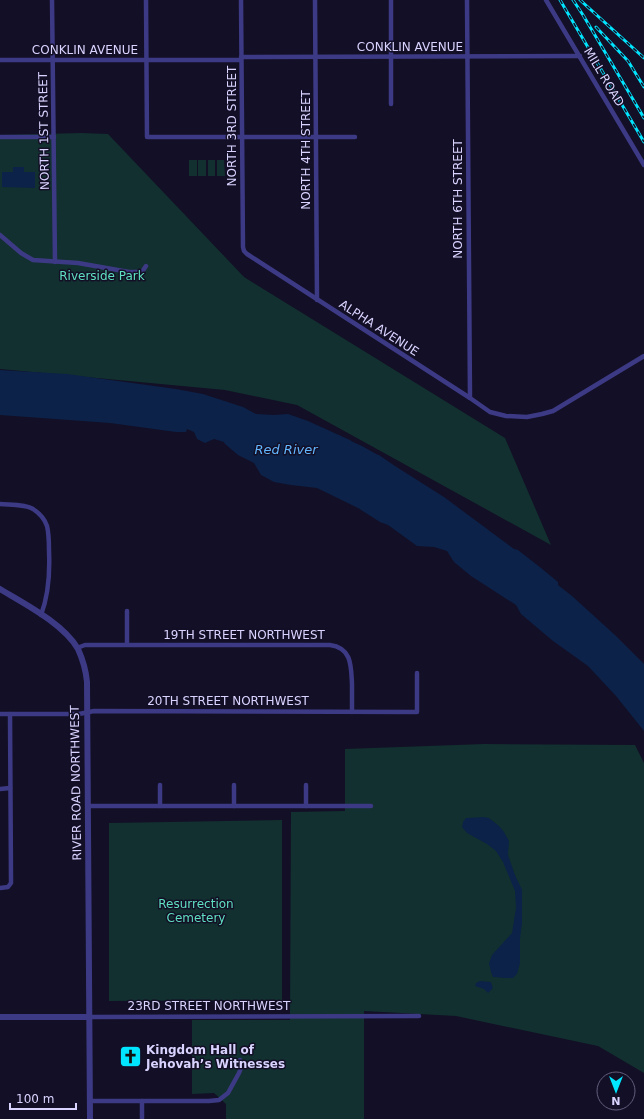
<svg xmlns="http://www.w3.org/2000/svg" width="644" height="1119" font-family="'DejaVu Sans',sans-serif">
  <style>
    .green { fill: #12302f }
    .water { fill: #0c2248 }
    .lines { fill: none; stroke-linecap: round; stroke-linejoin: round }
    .minor { stroke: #3d3a85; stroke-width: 4.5 }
    .tertiary { stroke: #3d3a85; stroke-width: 6 }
    .rail-casing { stroke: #00e5ff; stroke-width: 3 }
    .rail { stroke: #130f26; stroke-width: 1.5; stroke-dasharray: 4.5; stroke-linecap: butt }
    .labels { text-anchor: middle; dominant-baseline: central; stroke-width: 3; stroke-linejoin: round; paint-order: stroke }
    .street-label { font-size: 12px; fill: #d9d4ff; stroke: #130f26 }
    .park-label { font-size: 12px; fill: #5fe0c0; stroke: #130f26 }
    .poi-label { font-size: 12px; font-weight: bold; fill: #d9d4ff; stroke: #130f26; text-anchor: start }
    .water-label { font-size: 13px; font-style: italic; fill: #62b6ff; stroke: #130f26 }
  </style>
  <rect width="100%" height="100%" fill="#130f26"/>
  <g class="green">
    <polygon points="82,133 108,134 244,277 505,438 551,545 297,405 225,390 0,369 0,135"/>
    <rect x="189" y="160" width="8" height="16"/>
    <rect x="198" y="160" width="8" height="16"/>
    <rect x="208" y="160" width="7" height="16"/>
    <polygon points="217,160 224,160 225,176 217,176"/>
    <polygon points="484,744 635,745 644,763 644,1073 598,1046 456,1016 364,1011 364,1119 226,1119 226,1104 214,1093 192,1094 192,1020 290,1020 291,812 345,811 345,749"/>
    <polygon points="282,820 282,1000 109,1001 109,823"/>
  </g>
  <g class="water">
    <polygon points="13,167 24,167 24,172 35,172 35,188 2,187 2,172 13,172"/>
    <polygon points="0,370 67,374 176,389 203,394 243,407 256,414 274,415 288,414 308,421 350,440 353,442 362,446 378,455 379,455 395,466 444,497 514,549 518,550 541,568 558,582 558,585 572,596 615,635 644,664 644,731 616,696 588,666 553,641 521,614 516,605 471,576 454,562 447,551 434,547 417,546 388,525 380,522 358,508 317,488 291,485 274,482 261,475 254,463 238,455 225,444 224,442 214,439 205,443 197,439 194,432 187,429 186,432 176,432 110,423 0,415"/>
    <polygon points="484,817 489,818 499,826 504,832 509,841 508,855 515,875 522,890 522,923 520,939 520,963 517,974 513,978 505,978 493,977 491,972 489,963 492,955 512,933 516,908 515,891 503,862 496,851 487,844 467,833 462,827 463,822 466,818"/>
    <polygon points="480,981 491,982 493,988 488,993 484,989 475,986 476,983"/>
  </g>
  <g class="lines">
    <g class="minor">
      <polyline points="52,0 55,262"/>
      <polyline points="146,0 147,137 355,137"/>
      <polyline points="241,0 243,247 244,251 247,254 470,398 490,412 506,416 527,417 542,414 553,411 644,356"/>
      <polyline points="315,0 317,300"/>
      <polyline points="391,0 391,104"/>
      <polyline points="467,0 470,398"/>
      <polyline points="546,0 644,165"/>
      <polyline points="241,57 580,56"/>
      <polyline points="0,60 241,60"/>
      <polyline points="0,137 54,137"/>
      <polyline points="0,235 21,253 33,260 78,263 129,272 142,272 146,266"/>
      <path d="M0 504C10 505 25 504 33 509 39 513 45 520 47 526 49 534 49 543 49 551 50 573 49 594 41 615"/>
      <polyline points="127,611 127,644"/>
      <path d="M77 648 85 645H330C352 648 351 666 352 684 352 693 352 703 352 712"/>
      <polyline points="0,714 79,714 94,711 417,712 417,673"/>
      <polyline points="234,785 234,806"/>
      <polyline points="306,785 306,806"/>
      <polyline points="0,789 10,788"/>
      <polyline points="88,806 371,806"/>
      <polyline points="160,806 160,785"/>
      <polyline points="0,888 8,887 11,883 11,879 10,714"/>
      <polyline points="90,1017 419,1016"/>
      <polyline points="90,1101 209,1101 219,1100 228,1093 239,1073 241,1068 240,1060"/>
      <polyline points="142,1101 142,1119"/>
    </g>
    <g class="tertiary">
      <path d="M0 589C25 604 64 624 78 649 83 660 86 671 87 682L90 1119"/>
      <polyline points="0,1017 90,1017"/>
    </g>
    <defs>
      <g id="rail">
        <polyline points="560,0 644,142"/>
        <polyline points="573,0 583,15 644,118"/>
        <polyline points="580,0 644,58"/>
        <polyline points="596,27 628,61 644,87"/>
      </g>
    </defs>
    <use href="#rail" class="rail-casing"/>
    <use href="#rail" class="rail"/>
  </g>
  <defs>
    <symbol id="church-square" viewBox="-11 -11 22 22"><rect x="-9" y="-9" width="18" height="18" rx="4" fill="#00e5ff" stroke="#130f26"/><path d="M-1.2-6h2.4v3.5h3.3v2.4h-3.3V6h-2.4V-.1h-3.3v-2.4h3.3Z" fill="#111"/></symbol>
  </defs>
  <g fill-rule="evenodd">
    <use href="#church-square" x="118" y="1044" width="25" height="25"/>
  </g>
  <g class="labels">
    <g class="street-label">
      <text x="410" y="47">CONKLIN AVENUE</text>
      <text x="85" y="50">CONKLIN AVENUE</text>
      <text transform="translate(604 77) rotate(59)">MILL ROAD</text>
      <text transform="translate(232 126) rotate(-90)">NORTH 3RD STREET</text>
      <text transform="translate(44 131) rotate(-91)">NORTH 1ST STREET</text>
      <text transform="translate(306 150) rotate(-90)">NORTH 4TH STREET</text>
      <text transform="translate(458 199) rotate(-90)">NORTH 6TH STREET</text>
      <text transform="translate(379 328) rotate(33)">ALPHA AVENUE</text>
      <text x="244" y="635">19TH STREET NORTHWEST</text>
      <text x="228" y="701">20TH STREET NORTHWEST</text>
      <text transform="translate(76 783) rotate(-91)">RIVER ROAD NORTHWEST</text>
      <text x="209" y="1006">23RD STREET NORTHWEST</text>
    </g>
    <g class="park-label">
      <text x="102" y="276">Riverside Park</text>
      <text x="196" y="904">Resurrection<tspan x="196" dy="14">Cemetery</tspan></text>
    </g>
    <g class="poi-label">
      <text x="146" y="1050">Kingdom Hall of<tspan x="146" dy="14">Jehovah’s Witnesses</tspan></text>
    </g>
    <g class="water-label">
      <text x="286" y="449">Red River</text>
    </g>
  </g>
  <g transform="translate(616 1091) rotate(180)"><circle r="19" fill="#130f26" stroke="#625e7d"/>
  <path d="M0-3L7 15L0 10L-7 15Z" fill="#00e5ff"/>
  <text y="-6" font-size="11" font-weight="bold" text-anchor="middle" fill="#d9d4ff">N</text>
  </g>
  <path d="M10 1103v6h66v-6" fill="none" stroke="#d9d4ff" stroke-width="2"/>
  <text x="16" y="1103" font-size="12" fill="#d9d4ff" stroke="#130f26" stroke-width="3" paint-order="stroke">100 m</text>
</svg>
